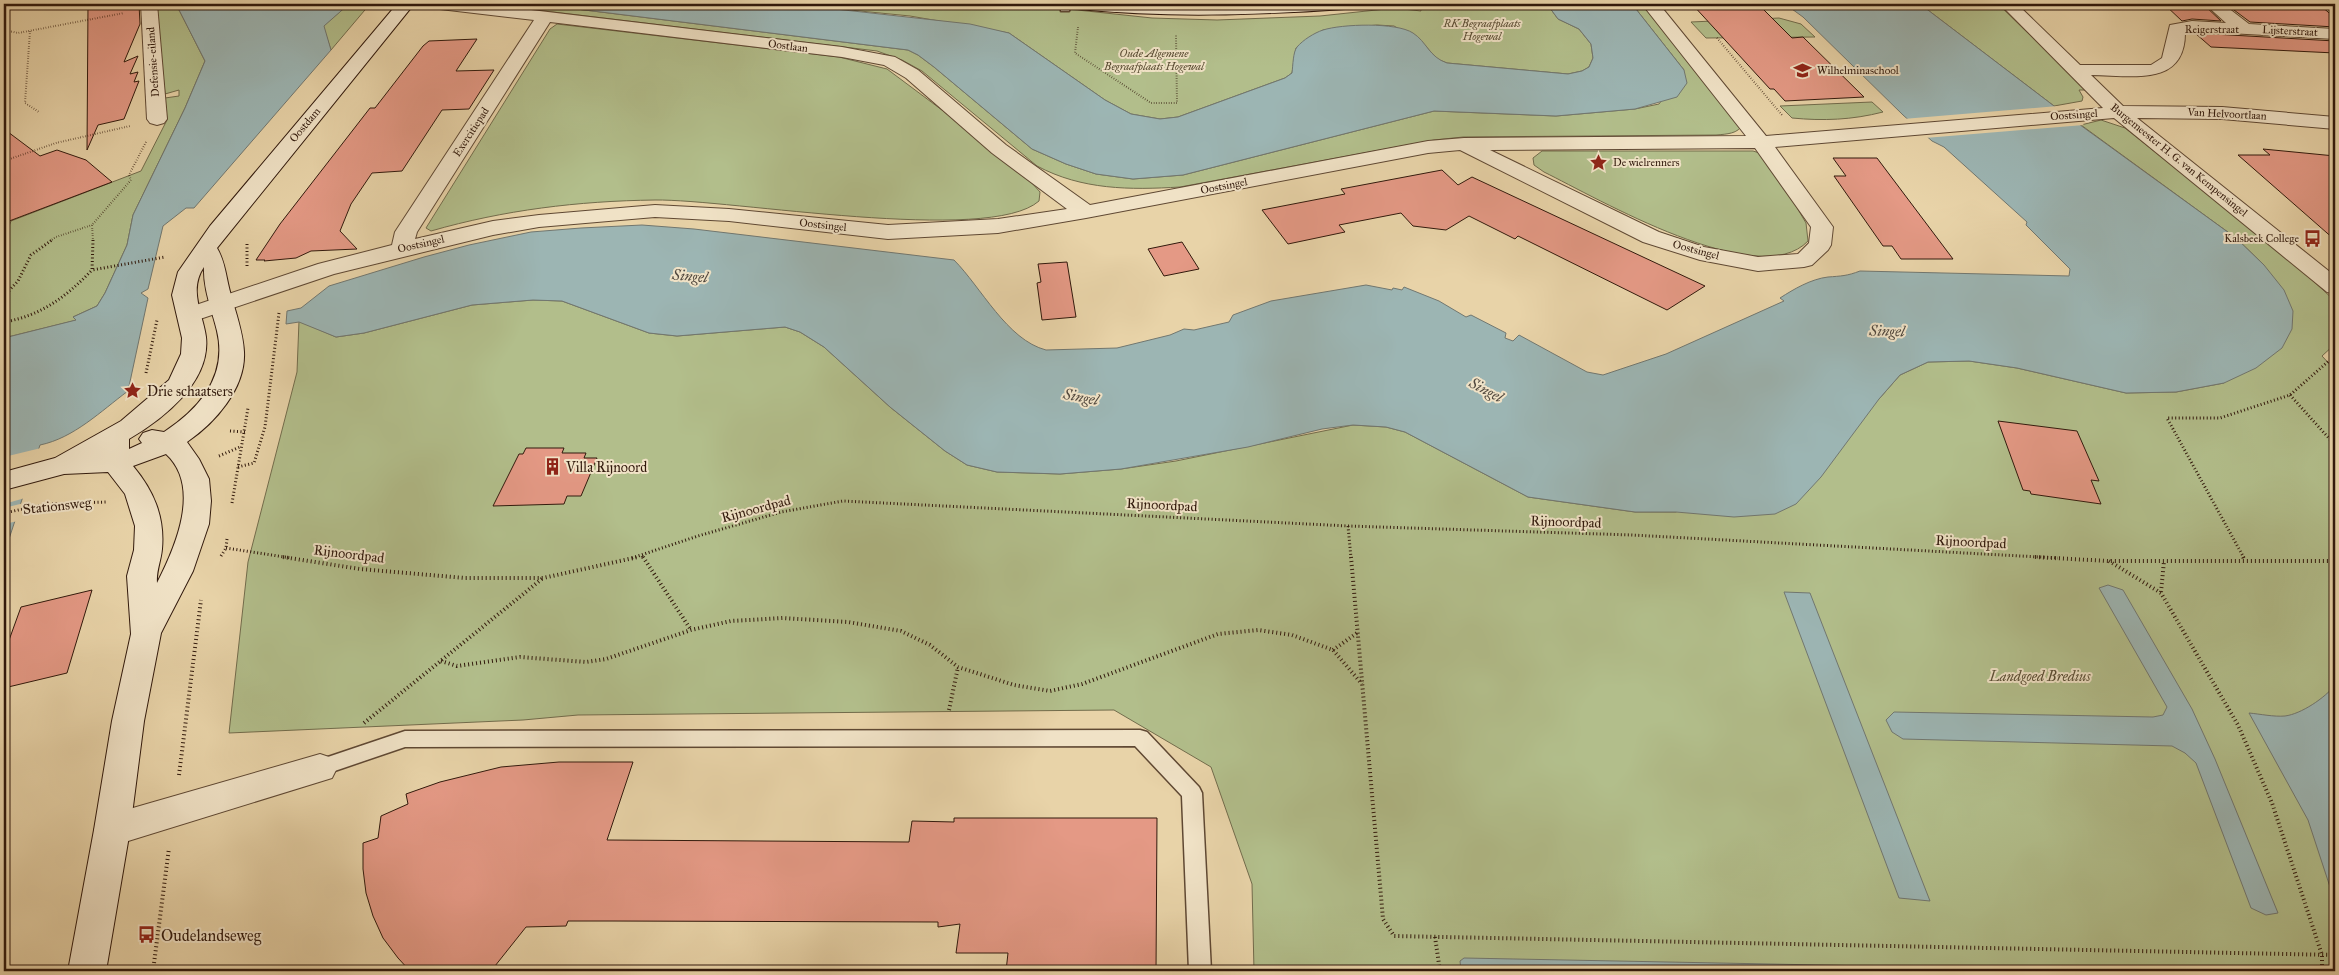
<svg xmlns="http://www.w3.org/2000/svg" width="2339" height="975" font-family="'IM FELL Great Primer',serif">
  <style>
    .green { fill: #b2be8b; stroke: #726c4c }
    .water { fill: #9cb5b3; stroke: #717770 }
    .pier { fill: #e8d3a8 }
    .building { fill: #e49985; stroke: #31190c }
    .lines { fill: none; stroke-linecap: round; stroke-linejoin: round }
    .lane-casing { stroke: #5f4833; stroke-width: 3 }
    .street-casing { stroke: #5f4833; stroke-width: 2 }
    .secondary-casing { stroke: #31190c; stroke-width: 2 }
    .path-far2 { stroke: #31190c; stroke-width: 2; stroke-dasharray: 0.5 2; stroke-linecap: butt }
    .path-far1 { stroke: #31190c; stroke-width: 3; stroke-dasharray: 1 2.5; stroke-linecap: butt }
    .path { stroke: #31190c; stroke-width: 4; stroke-dasharray: 1 3; stroke-linecap: butt }
    .lane { fill: #f0e2c6; fill-rule: evenodd }
    .street { fill: #f0e2c6; fill-rule: evenodd }
    .secondary { fill: #f0e2c6; fill-rule: evenodd }
    .labels { text-anchor: middle; dominant-baseline: central; stroke-width: 4; stroke-linejoin: round; paint-order: stroke }
    .far-park-label { font-size: 11px; font-style: italic; fill: #584b32; stroke: #f0e2c6 }
    .far-street-label { font-size: 11px; fill: #31190c; stroke: #f0e2c6 }
    .far-poi-label { font-size: 11px; fill: #31190c; stroke: #f0e2c6; text-anchor: start }
    .poi-label { font-size: 14px; fill: #31190c; stroke: #f0e2c6; text-anchor: start }
    .street-label { font-size: 14px; fill: #31190c; stroke: #f0e2c6 }
    .park-label { font-size: 14px; font-style: italic; fill: #584b32; stroke: #f0e2c6 }
    .water-label { font-size: 15px; font-style: italic; fill: #51483e; stroke: #f0e2c6 }
    .near-poi-label { font-size: 16px; fill: #31190c; stroke: #f0e2c6; text-anchor: start }
  </style>
  <rect width="100%" height="100%" fill="#e8d3a8"/>
  <filter id="stains"><feTurbulence type="fractalNoise" baseFrequency=".004" numOctaves="4"/><feColorMatrix values="0 0 0 0 .2 0 0 0 0 .09 0 0 0 0 .02 0 0 0 .5 -.17"/></filter>
  <radialGradient id="worn" r=".72"><stop offset=".6" stop-color="#630" stop-opacity="0"/><stop offset="1" stop-color="#630" stop-opacity=".3"/></radialGradient>
  <g class="green">
    <polygon points="156,4 176,4 205,61 185,108 133,215 127,245 105,293 97,306 73,317 77,320 4,338 4,239 11,221 141,171 167,120 165,98 179,96 179,90 165,94"/>
    <polygon points="349,4 370,4 331,50 323,26"/>
    <path d="M487 4H536L908 50 918 55 934 67 1032 149 1066 164 1096 174 1133 179 1183 175 1434 111 1556 116 1635 109 1659 104 1684 70 1632 4H1645L1743 124C1738 134 1727 134 1716 135L1463 137 1434 140 1180 187C1130 190 1082 190 1037 166L922 71 902 60 877 51Z"/>
    <polygon points="790,4 1021,4 1152,18 1217,20 1320,16 1395,8 1421,11 1420,4 1547,4 1558,19 1579,29 1591,44 1593,58 1589,67 1582,71 1568,74 1447,63 1437,59 1422,42 1394,26 1377,25 1323,30 1296,48 1292,73 1285,78 1178,117 1160,119 1131,114 1105,100 1009,33 910,16"/>
    <polygon points="1920,4 1998,4 2087,90 2079,90 2083,97 2082,101 2054,106"/>
    <polygon points="1779,18 1801,24 1815,37 1706,38 1691,22"/>
    <path d="M557 24 839 57 887 69 958 122 995 155 1031 182 1040 192 1039 201C989 245 730 199 655 200 578 201 504 210 431 231L426 228 550 29Z"/>
    <path d="M1872 102 1883 112C1852 120 1823 121 1792 118L1780 106Z"/>
    <polygon points="2101,120 2125,128 2285,255 2335,301 2335,344 2322,356 2335,370 2335,971 1254,971 1252,884 1211,767 1114,710 578,715 523,720 229,733 248,562 297,372 299,321 336,337 364,333 472,305 533,300 562,301 649,333 677,336 785,327 800,332 824,347 890,407 945,451 967,465 997,472 1060,474 1121,469 1176,461 1353,425 1386,427 1405,432 1528,497 1635,512 1676,512 1879,399 1900,375 1928,362 1969,361 2017,368 2126,393 2176,392 2224,383 2264,265 2236,238 2081,125"/>
    <path d="M1542 151H1753L1766 155 1806 223 1808 241C1759 293 1597 198 1544 172L1534 165 1533 158Z"/>
  </g>
  <g class="water">
    <path d="M176 4H349L324 26 331 50 194 208H186L163 226 148 289 141 293 148 298 128 391C101 411 74 438 40 445L4 554V338L76 320 73 317 97 306 105 293 127 245 133 215 185 108 205 61Z"/>
    <path d="M536 4H790L970 24 1009 33 1105 100 1131 114 1160 119 1178 117 1285 78 1292 73C1293 65 1293 52 1297 47 1303 40 1314 33 1323 30 1342 24 1396 22 1413 33 1427 42 1429 57 1447 63L1568 74 1582 71 1589 67 1593 58 1591 44 1579 29 1558 19 1547 4H1632L1684 70 1687 83 1677 97 1635 109 1556 116 1434 111 1183 175 1133 179 1096 174 1066 164 1032 149 934 67 918 55 908 50Z"/>
    <path d="M1785 4H1920L2054 106 2236 238 2264 265 2284 290 2293 311 2292 329 2282 348 2256 368 2224 383 2176 392 2126 393 2017 368 1969 361 1928 362 1900 375 1879 399 1821 477 1796 504 1775 514 1734 517 1676 512H1635L1528 497 1405 432 1386 427 1353 425 1322 429 1248 447 1121 469 1060 474 997 472 967 465 945 451 890 407 824 347 800 332 785 327 677 336 649 333 562 301 533 300 472 305 364 333 336 337 299 322 286 324 287 311 301 308 329 286 424 257 469 245 531 232 581 228 642 225 694 229 954 260C981 287 1007 340 1046 350L1117 348 1170 335 1184 329 1194 330 1229 322 1233 315 1271 301 1366 285 1392 290 1393 288 1402 290 1404 287 1439 301 1466 317 1471 315 1506 333 1505 338 1513 341 1519 335 1587 372 1603 375 1666 354 1784 301 1780 298C1794 289 1811 279 1828 277 1841 276 1847 276 1860 271L2069 276 2070 269 2026 225 2027 222 1944 147 1932 141 1903 115 1803 17Z"/>
    <polygon points="2108,585 2123,590 2192,709 2215,759 2278,913 2266,915 2251,908 2196,763 2185,753 2172,746 1903,739 1892,732 1886,720 1894,712 2153,717 2163,715 2167,707 2099,588"/>
    <polygon points="1784,592 1810,593 1930,901 1899,898"/>
    <path d="M2335 685V894L2332 893 2308 820 2249 713C2260 714 2274 717 2285 716 2301 714 2325 698 2335 685Z"/>
    <polygon points="1464,958 2126,971 1461,971 1460,961"/>
  </g>
  <g class="pier">
    <polygon points="2058,106 2084,125 1925,138 1903,119"/>
    <polygon points="41,448 25,498 4,504 4,457"/>
    <polygon points="24,503 18,521 4,524 4,508"/>
  </g>
  <g class="building">
    <polygon points="88,4 139,4 140,24 124,62 138,56 130,74 138,72 134,82 139,81 124,119 98,125 87,150"/>
    <polygon points="1692,4 1762,8 1792,38 1803,37 1864,97 1785,101 1774,89 1770,89"/>
    <polygon points="2164,4 2203,4 2221,21 2192,19 2182,21"/>
    <polygon points="2226,4 2321,6 2335,18 2335,27 2250,22"/>
    <polygon points="2195,33 2335,41 2335,53 2211,47"/>
    <polygon points="477,39 456,71 494,70 469,109 442,110 402,171 372,173 351,204 340,231 357,249 311,251 296,258 264,261 265,260 256,260 280,224 370,108 375,108 423,46 429,41"/>
    <polygon points="4,129 40,156 57,150 86,160 112,182 4,223"/>
    <polygon points="2263,149 2335,156 2335,240 2238,155 2270,155"/>
    <polygon points="1833,158 1877,158 1953,259 1901,259 1892,246 1883,246 1834,176 1846,176"/>
    <polygon points="1442,170 1458,185 1472,177 1705,286 1667,310 1518,236 1515,239 1469,216 1446,230 1413,226 1401,213 1339,225 1345,232 1288,244 1262,210 1345,194 1341,189"/>
    <polygon points="1182,242 1199,269 1164,276 1148,249"/>
    <polygon points="1067,262 1076,317 1042,320 1037,283 1041,282 1038,264"/>
    <polygon points="1998,421 2077,431 2099,481 2091,480 2101,504 2031,494 2030,491 2023,490"/>
    <polygon points="526,448 564,448 562,453 586,453 584,458 597,458 581,496 567,496 564,504 493,506 519,454 523,454"/>
    <polygon points="92,590 67,673 4,688 4,654 21,607"/>
    <polygon points="559,762 633,762 607,840 909,842 912,821 954,822 954,818 1157,818 1156,971 1006,971 1008,953 956,953 960,924 938,927 938,922 612,921 568,921 566,926 526,927 491,971 410,971 398,958 383,938 373,916 366,893 363,869 363,843 378,838 381,816 408,804 406,794 440,782 501,767"/>
  </g>
  <g class="lines">
    <defs>
      <g id="lane">
        <polygon points="1061,4 1071,4 1069,11 1061,11"/>
        <polygon points="1140,730 1147,732 1199,787 1202,793 1211,971 1189,971 1182,796 1135,746 405,747 320,776 313,774 310,768 313,762 405,731"/>
      </g>
      <g id="street">
        <polygon points="141,4 157,4 167,119 164,123 157,125 150,123 147,119"/>
        <path d="M432 4H480L842 47 895 57 918 70 1006 145 1090 205 1428 141 1464 138 1746 136 1642 4H1659L1766 136 2103 108 2000 4H2017L2080 65H2151L2162 58 2170 25 2192 21 2226 23 2205 4H2223L2249 24 2335 29V39L2192 31 2185 33C2185 88 2130 75 2091 75L2123 106 2222 107 2335 117V129L2222 119 2137 118 2335 276V294L2327 292 2114 118 1775 147 1833 227 1831 245 1828 250 1812 265 1804 267 1758 271 1700 260 1643 242 1460 150 1428 153 1086 218 998 233 888 239 729 221 655 217 539 227 493 235 334 274 197 320 189 322 181 320 177 315 181 310 318 264 392 245 395 232 534 20 440 9 434 8ZM550 22 842 57 884 65 906 78 992 153 1067 209 998 219 888 225 729 209 655 205 539 215 493 221 415 239 417 232ZM1755 148 1811 227 1809 243 1798 254 1758 257 1704 247 1659 232 1490 150Z"/>
        <polygon points="320,754 332,758 337,768 332,778 112,846 100,841 94,830 100,819 112,814"/>
      </g>
      <g id="secondary">
        <path d="M397 4H414L217 248C226 263 226 279 231 295 236 314 243 332 244 352 246 388 215 423 187 442L199 459 209 479 211 501 209 524 193 571 161 633 144 721 130 830 106 971H68L94 830 112 721 131 634 127 576 134 550 135 526 125 494 108 472 64 474 4 490V472L55 458 121 421 169 380 181 354 182 338 172 295 178 272 210 226ZM204 267C203 289 212 310 217 331 228 377 199 409 164 432L152 430 143 433 139 439 142 443 129 449V439C163 419 211 382 206 337 203 314 188 290 204 267ZM166 454C202 487 175 548 157 583 156 571 161 561 162 549 165 516 153 490 133 466Z"/>
        <path d="M1070 4H1353L1351 8 1345 9C1256 15 1167 18 1078 9L1072 8Z"/>
      </g>
    </defs>
    <use href="#lane" class="lane-casing"/>
    <use href="#street" class="street-casing"/>
    <use href="#secondary" class="secondary-casing"/>
    <g class="path-far2">
      <polyline points="2328,4 2335,4"/>
      <polyline points="1078,27 1075,53 1151,103 1177,103 1176,35"/>
      <polyline points="4,30 18,33 124,13"/>
      <polyline points="30,31 25,103 39,112"/>
      <polyline points="1717,38 1782,115"/>
      <polyline points="4,161 56,143 130,126"/>
      <polyline points="50,241 56,237 92,225"/>
      <polyline points="93,241 92,225 131,180 129,175 146,142"/>
    </g>
    <g class="path-far1">
      <polyline points="93,240 92,270 165,257"/>
      <polyline points="247,244 247,267"/>
      <polyline points="4,296 18,281 31,255 52,240"/>
      <path d="M4 322C41 316 67 296 92 270"/>
      <polyline points="146,373 157,320"/>
      <polyline points="2290,395 2335,445"/>
      <polyline points="230,431 245,432"/>
      <polyline points="219,456 240,447"/>
      <polyline points="238,467 254,463 265,427 279,313"/>
      <polyline points="232,503 248,408"/>
      <polyline points="4,513 47,504 106,502"/>
      <polyline points="1348,526 1351,558"/>
      <polyline points="226,548 291,558"/>
      <polyline points="221,556 226,548 227,539"/>
      <polyline points="642,556 643,558"/>
      <polyline points="632,558 698,536 781,512 843,501 1348,526 1632,535 2058,558"/>
      <polyline points="2244,558 2167,418 2220,418 2290,395 2331,359 2335,358"/>
    </g>
    <g class="path">
      <polyline points="283,557 360,569 465,578 543,578 638,557"/>
      <polyline points="643,557 691,630"/>
      <polyline points="1351,557 1383,919 1394,936 2335,955"/>
      <polyline points="2035,557 2108,561 2335,561"/>
      <polyline points="2243,557 2244,559"/>
      <polyline points="2109,561 2161,593 2238,725 2272,803 2322,955 2322,971"/>
      <polyline points="2161,592 2164,561"/>
      <polyline points="1333,650 1357,633"/>
      <polyline points="441,661 457,666 520,657 586,662 606,659 691,630 731,621 783,618 848,622 901,631 930,645 958,667 1014,685 1050,691 1082,684 1218,634 1258,630 1292,635 1333,650 1362,684"/>
      <polyline points="949,710 958,667"/>
      <polyline points="364,723 543,578"/>
      <polyline points="179,775 201,600"/>
      <polyline points="1435,937 1440,971"/>
      <polyline points="153,971 169,848"/>
    </g>
    <use href="#lane" class="lane"/>
    <use href="#street" class="street"/>
    <use href="#secondary" class="secondary"/>
  </g>
  <defs>
    <symbol id="school-bare" viewBox="-9 -9 18 18"><path d="M0-5L7-2L0 1L-7-2ZM-4 1L0 2.5L4 1V4Q0 6-4 4Z" fill="#8f2418" stroke="#f0e2c6" stroke-width="2.5" paint-order="stroke"/></symbol>
    <symbol id="sight-bare" viewBox="-9 -9 18 18"><path d="M0-6L1.8-2.2L6-1.7L2.9 1.2L3.7 5.4L0 3.3L-3.7 5.4L-2.9 1.2L-6-1.7L-1.8-2.2Z" fill="#8f2418" stroke="#f0e2c6" stroke-width="2.5" paint-order="stroke"/></symbol>
    <symbol id="bus-bare" viewBox="-9 -9 18 18"><path d="M-5-6H5V4H4V6H2V4H-2V6H-4V4H-5ZM-3.5-4V0h7V-4ZM-3.5 1.2v1.5H-2V1.2ZM2 1.2v1.5H3.5V1.2Z" fill="#8f2418" stroke="#f0e2c6" stroke-width="2.5" paint-order="stroke"/></symbol>
    <symbol id="building-bare" viewBox="-9 -9 18 18"><path d="M-4-6H4V6H1V3H-1V6H-4ZM-2.5-4.3h1.7v1.8h-1.7ZM.8-4.3h1.7v1.8H.8ZM-2.5-1h1.7V.8h-1.7ZM.8-1h1.7V.8H.8Z" fill="#8f2418" stroke="#f0e2c6" stroke-width="2.5" paint-order="stroke"/></symbol>
  </defs>
  <g fill-rule="evenodd">
    <use href="#school-bare" x="1790" y="58" width="25" height="25"/>
    <use href="#sight-bare" x="1586" y="150" width="25" height="25"/>
    <use href="#bus-bare" x="2300" y="226" width="25" height="25"/>
    <use href="#sight-bare" x="120" y="378" width="25" height="25"/>
    <use href="#building-bare" x="540" y="454" width="25" height="25"/>
    <use href="#bus-bare" x="134" y="922" width="25" height="25"/>
  </g>
  <g class="labels">
    <g class="far-park-label">
      <text x="1482" y="23">RK Begraafplaats<tspan x="1482" dy="13">Hogewal</tspan></text>
      <text x="1154" y="53">Oude Algemene<tspan x="1154" dy="13">Begraafplaats Hogewal</tspan></text>
    </g>
    <g class="far-street-label">
      <text x="2212" y="29">Reigerstraat</text>
      <text transform="translate(2290 31) rotate(3)">Lijsterstraat</text>
      <text transform="translate(788 46) rotate(7)">Oostlaan</text>
      <text transform="translate(153 62) rotate(-94)">Defensie-eiland</text>
      <text transform="translate(2227 114) rotate(3)">Van Helvoortlaan</text>
      <text transform="translate(2074 115) rotate(-4)">Oostsingel</text>
      <text transform="translate(305 125) rotate(-50)">Oostdam</text>
      <text transform="translate(471 132) rotate(-57)">Exercitiepad</text>
      <text transform="translate(2179 160) rotate(39)">Burgemeester H. G. van Kempensingel</text>
      <text transform="translate(1224 186) rotate(-11)">Oostsingel</text>
      <text transform="translate(823 225) rotate(6)">Oostsingel</text>
      <text transform="translate(421 244) rotate(-13)">Oostsingel</text>
      <text transform="translate(1696 250) rotate(15)">Oostsingel</text>
    </g>
    <g class="far-poi-label">
      <text x="1817" y="70">Wilhelminaschool</text>
      <text x="1613" y="162">De wielrenners</text>
      <text x="2299" y="238" text-anchor="end">Kalsbeek College</text>
    </g>
    <g class="poi-label">
      <text x="147" y="391">Drie schaatsers</text>
      <text x="566" y="467">Villa Rijnoord</text>
    </g>
    <g class="street-label">
      <text transform="translate(1162 505) rotate(3)">Rijnoordpad</text>
      <text transform="translate(57 506) rotate(-6)">Stationsweg</text>
      <text transform="translate(756 509) rotate(-15)">Rijnoordpad</text>
      <text transform="translate(1566 522) rotate(2)">Rijnoordpad</text>
      <text transform="translate(1971 542) rotate(3)">Rijnoordpad</text>
      <text transform="translate(349 554) rotate(7)">Rijnoordpad</text>
    </g>
    <g class="park-label">
      <text x="2040" y="676">Landgoed Bredius</text>
    </g>
    <g class="water-label">
      <text transform="translate(690 276) rotate(5)">Singel</text>
      <text transform="translate(1887 331) rotate(2)">Singel</text>
      <text transform="translate(1486 390) rotate(28)">Singel</text>
      <text transform="translate(1081 397) rotate(11)">Singel</text>
    </g>
    <g class="near-poi-label">
      <text x="161" y="935">Oudelandseweg</text>
    </g>
  </g>
  <rect width="2339" height="975" fill="none" stroke="#e8d3a8" stroke-width="20"/>
  <rect x="5" y="5" width="2329" height="965" fill="none" stroke="#31190c" stroke-width="2.5"/>
  <rect x="10" y="10" width="2319" height="955" fill="none" stroke="#31190c"/>
  <rect width="100%" height="100%" filter="url(#stains)"/>
  <rect width="100%" height="100%" fill="url(#worn)"/>
</svg>
